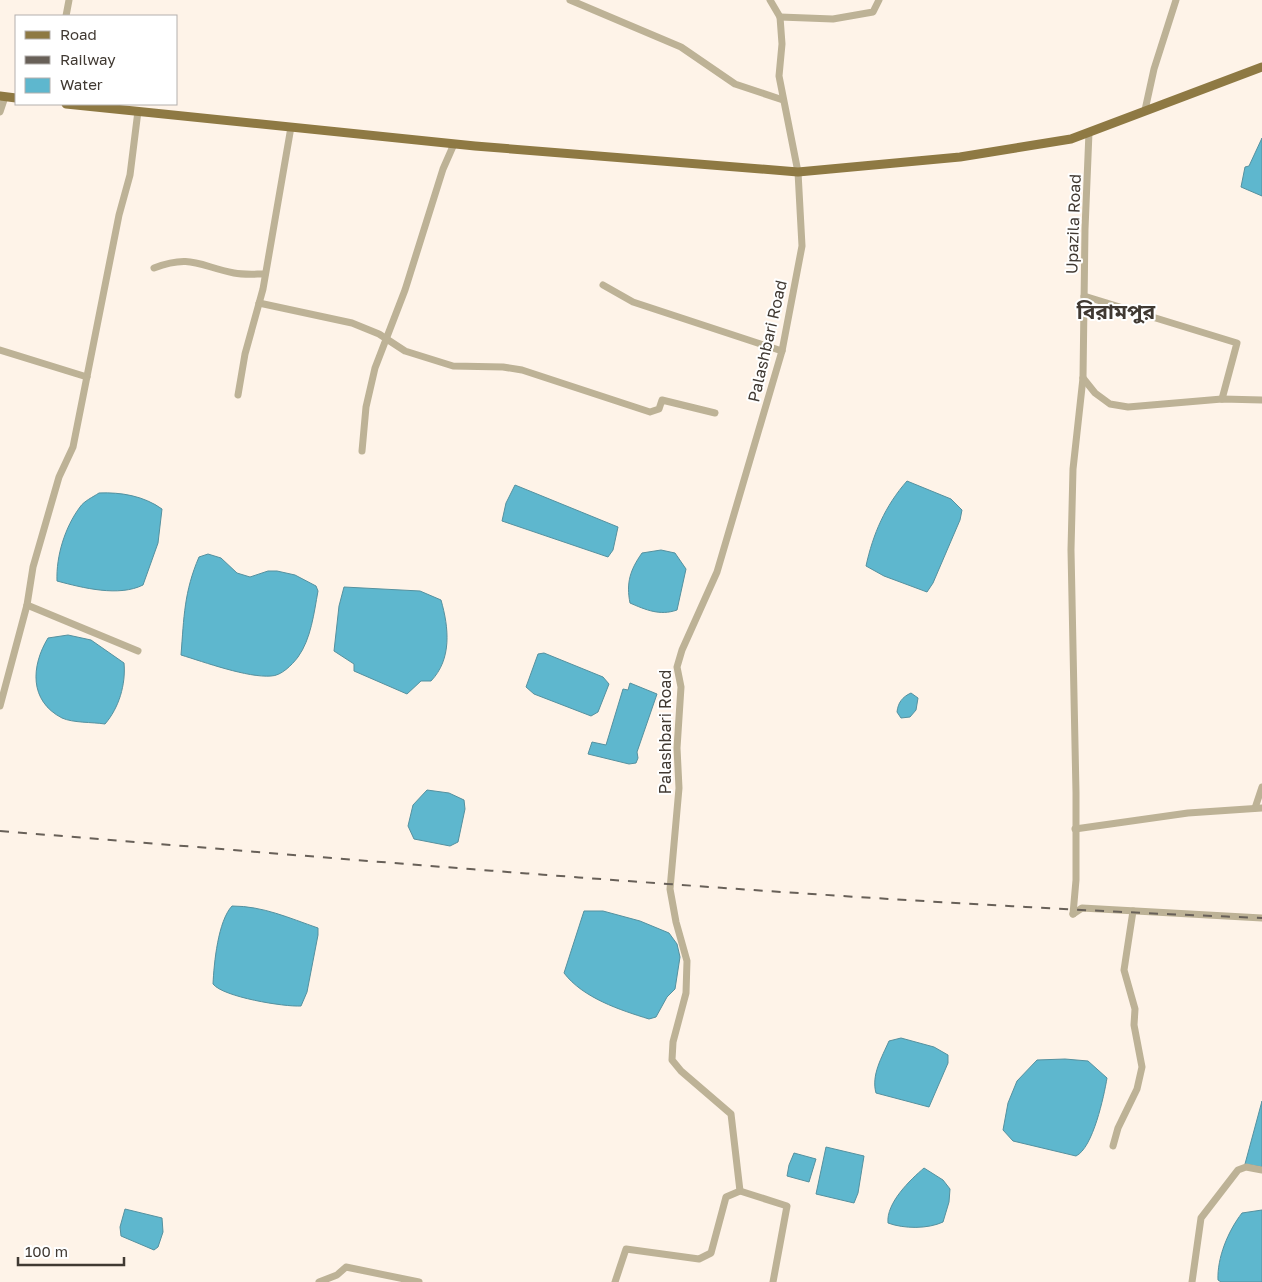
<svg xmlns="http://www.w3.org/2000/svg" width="1262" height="1282" font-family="'Golos Text','Noto Sans Bengali',sans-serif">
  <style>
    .water { fill: #5eb7ce; stroke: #55919f }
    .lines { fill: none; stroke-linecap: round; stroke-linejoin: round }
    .minor { stroke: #bdb296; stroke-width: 7 }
    .major { stroke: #8e7943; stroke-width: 9 }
    .rail { stroke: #686058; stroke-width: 2; stroke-dasharray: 9 9; stroke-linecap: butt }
    .labels { text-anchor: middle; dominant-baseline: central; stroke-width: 4; stroke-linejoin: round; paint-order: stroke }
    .street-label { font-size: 16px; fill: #403932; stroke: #fff }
    .district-label { font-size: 21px; font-weight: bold; fill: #403932; stroke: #fff }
  </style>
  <rect width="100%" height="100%" fill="#fef3e8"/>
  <g class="water">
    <polygon points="1262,138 1262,196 1241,187 1245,167 1249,166"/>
    <path d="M907 481 951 499 962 510 960 520 933 583 927 592 884 576 866 566C873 534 885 506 907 481Z"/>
    <polygon points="515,485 618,527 613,550 608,557 502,521 506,503"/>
    <path d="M99 493C121 492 144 496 162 509L158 543 143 585C119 597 83 588 57 581 56 556 65 527 80 507 84 501 93 497 99 493Z"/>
    <path d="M661 550 675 553 686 569 677 610C660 616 646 610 630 603 626 583 630 570 642 553Z"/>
    <path d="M208 554 221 558 237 573 250 577 268 571H277L295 575 316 586 318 591C314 613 311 639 298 657 292 665 281 676 271 676 248 678 204 662 181 655 184 617 184 592 199 557Z"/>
    <path d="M344 587 420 591 441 600C449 628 452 659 431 681H421L407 694 354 671V664L334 651 339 606Z"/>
    <path d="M68 635 91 640 124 663C126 684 119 708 105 724 92 722 73 723 62 718 29 701 31 666 48 638Z"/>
    <polygon points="544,653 603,677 609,684 598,712 591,716 534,694 526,687 538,654"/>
    <polygon points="630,683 657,694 637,752 638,758 636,763 629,764 588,754 592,742 606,745 623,689 628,690"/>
    <path d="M911 693 918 698 916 710 910 717 901 718 897 712C898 703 902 697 911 693Z"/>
    <polygon points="427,790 449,793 464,800 465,809 458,842 450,846 414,839 408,826 413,805"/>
    <path d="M232 906C263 906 289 918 318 928V935L307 992 301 1006C284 1007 223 997 213 984 214 963 218 921 232 906Z"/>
    <path d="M584 911H603L640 921 669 933 677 944 680 957 675 989 667 997 656 1017 649 1019C620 1010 583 998 564 973Z"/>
    <path d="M901 1038 934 1047 948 1055V1063L929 1107 876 1093C871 1075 882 1057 889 1041Z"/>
    <path d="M1065 1059 1088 1061 1107 1078C1104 1096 1093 1148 1076 1156L1013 1141 1003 1130 1008 1103 1017 1081 1037 1060Z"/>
    <polygon points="1262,1101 1262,1167 1245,1164"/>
    <polygon points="826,1147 864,1156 858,1193 854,1203 816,1194"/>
    <polygon points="794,1153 816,1159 809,1182 787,1176 789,1165"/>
    <path d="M924 1168 943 1180 950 1189 949 1202 943 1222C928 1229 904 1229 888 1223 886 1203 910 1180 924 1168Z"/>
    <polygon points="125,1209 162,1218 163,1232 158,1247 154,1250 121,1236 120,1227"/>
    <path d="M1262 1210V1282H1221L1218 1280C1217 1258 1228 1231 1242 1213Z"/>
  </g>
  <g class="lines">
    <g class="minor">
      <polyline points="570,0 681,47 735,84 783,100"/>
      <polyline points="66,16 69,0"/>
      <polyline points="780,17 833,19 873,12 879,0"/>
      <polyline points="1145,110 1154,69 1176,0"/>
      <polyline points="0,112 5,97"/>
      <path d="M154 268C191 254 199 266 234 273 244 275 255 274 265 274"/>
      <polyline points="603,285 633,302 782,351"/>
      <polyline points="1084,296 1237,343 1222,399"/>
      <polyline points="259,303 352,323 379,334 405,351 453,366 503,367 522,370 650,412 659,409 662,400 715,413"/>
      <polyline points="0,350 87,377"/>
      <polyline points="1083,378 1095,393 1110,404 1128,407 1222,399 1262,400"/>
      <polyline points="238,395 245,354 263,289 291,127"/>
      <polyline points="362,451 366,407 375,368 405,290 443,169 454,144"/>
      <polyline points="27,605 138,651"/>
      <polyline points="0,706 27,605 33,567 59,477 73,447 119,215 130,175 138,111"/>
      <polyline points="1255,808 1262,787"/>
      <polyline points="1075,829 1188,813 1262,808"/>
      <polyline points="1073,914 1076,880 1076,793 1071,550 1073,469 1083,378 1085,229 1089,132"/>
      <polyline points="1073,914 1082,908 1262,918"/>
      <polyline points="1113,1146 1118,1128 1137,1089 1142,1067 1134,1025 1135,1009 1124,970 1133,911"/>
      <polyline points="740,1191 731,1114 681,1071 672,1060 673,1042 686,993 687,961 676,922 670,889 679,788 677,748 681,687 677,667 682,650 717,572 782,351 802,246 798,172 779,76 782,44 780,17 770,0"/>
      <polyline points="319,1282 337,1275 346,1267 419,1282"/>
      <polyline points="615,1282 626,1249 699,1259 711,1253 726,1197 740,1191 787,1206 773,1282"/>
      <polyline points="1192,1282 1201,1218 1238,1170 1246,1167 1262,1170"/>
    </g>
    <g class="major">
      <polyline points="0,96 16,98"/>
      <polyline points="66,104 475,146 798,172 960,157 1071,139 1262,67"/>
    </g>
    <path class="rail" d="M0 831C420 865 841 902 1262 918"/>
  </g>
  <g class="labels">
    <g class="street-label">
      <text transform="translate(1073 224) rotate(-88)">Upazila Road</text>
      <text transform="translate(767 341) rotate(-77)">Palashbari Road</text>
      <text transform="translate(665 732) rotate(-90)">Palashbari Road</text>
    </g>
    <g class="district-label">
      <text x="1116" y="311">বিরামপুর</text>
    </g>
  </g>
  <rect x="15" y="15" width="162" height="90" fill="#ffffff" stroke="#b3b0ad"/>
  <rect x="25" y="31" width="25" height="8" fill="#8e7943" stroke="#b3b0ad"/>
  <text x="60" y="40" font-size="15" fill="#403932">Road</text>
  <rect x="25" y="56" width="25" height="8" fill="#686058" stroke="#b3b0ad"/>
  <text x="60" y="65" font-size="15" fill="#403932">Railway</text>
  <rect x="25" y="78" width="25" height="15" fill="#5eb7ce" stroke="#b3b0ad"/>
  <text x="60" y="90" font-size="15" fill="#403932">Water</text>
  <path d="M18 1257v8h106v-8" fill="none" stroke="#403932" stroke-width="2.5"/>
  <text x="25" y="1257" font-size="15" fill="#403932" stroke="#ffffff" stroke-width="4" paint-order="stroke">100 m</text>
</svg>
